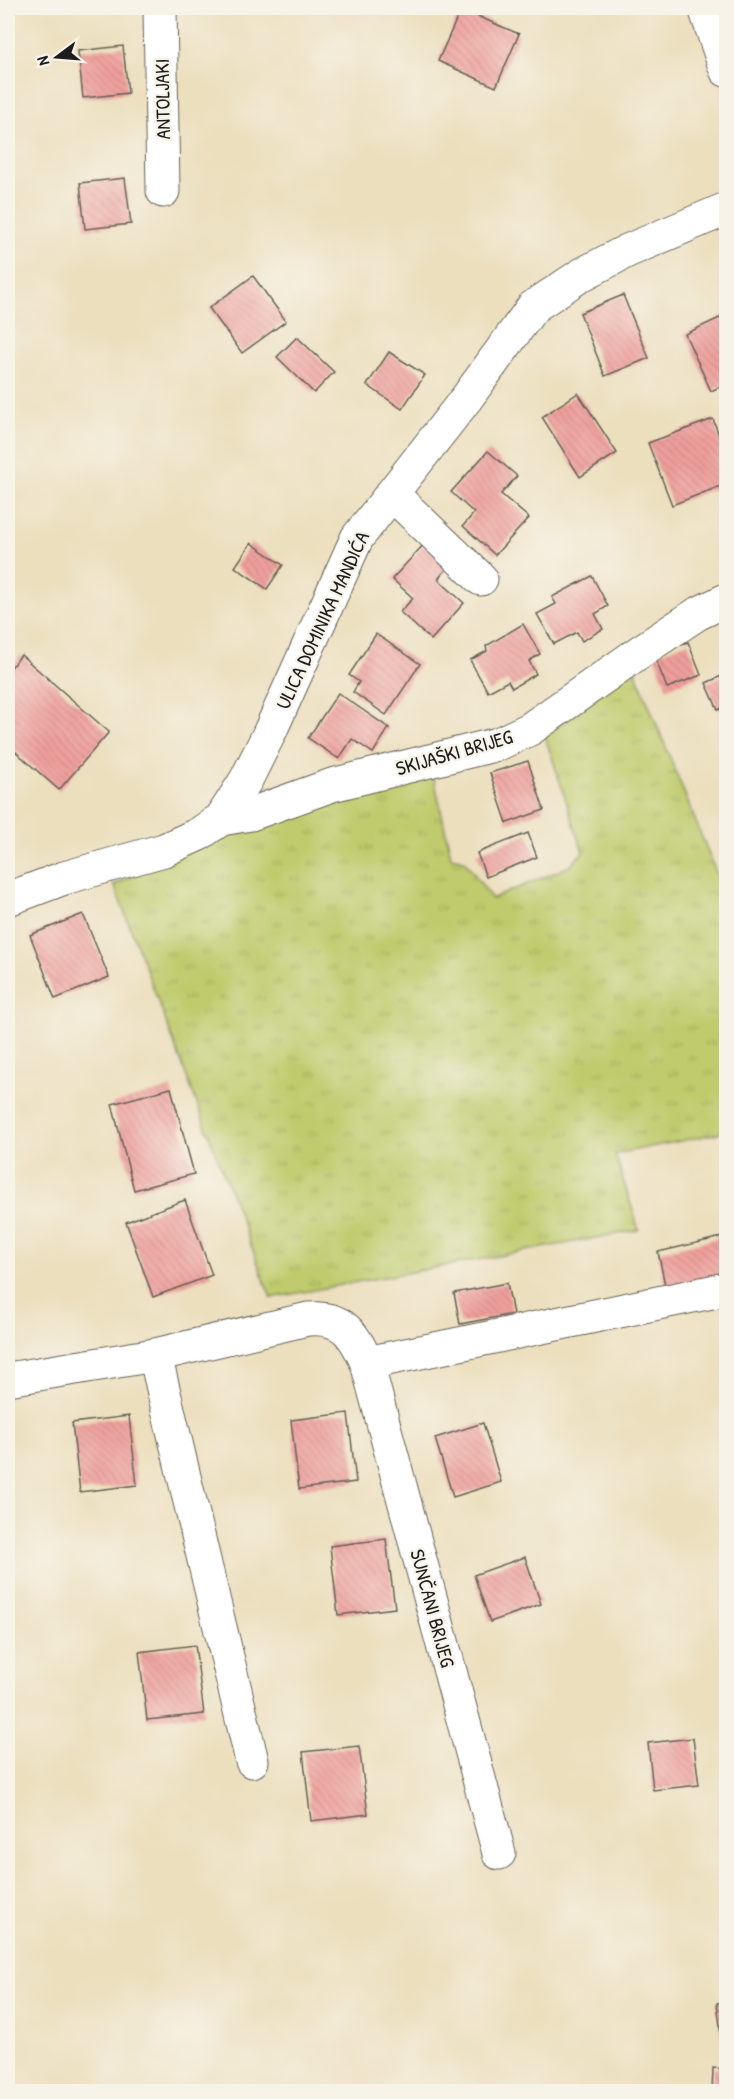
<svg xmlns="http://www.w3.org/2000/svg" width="734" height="2099" font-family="'Patrick Hand',sans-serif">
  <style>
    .grass { fill: url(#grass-tufts); stroke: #6e7444; stroke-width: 1.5 }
    .building { fill: url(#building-back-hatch) }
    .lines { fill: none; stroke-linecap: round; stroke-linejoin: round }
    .minor-casing { stroke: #656055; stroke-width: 35 }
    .minor { stroke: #fff; stroke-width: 33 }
    .labels { text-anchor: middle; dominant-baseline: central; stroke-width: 4.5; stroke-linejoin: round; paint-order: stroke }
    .street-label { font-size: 20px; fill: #1c1c1c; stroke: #f7f3e8 }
  </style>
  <defs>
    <pattern id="grass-tufts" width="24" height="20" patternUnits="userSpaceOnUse" patternTransform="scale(1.5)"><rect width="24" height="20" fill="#bfcb6c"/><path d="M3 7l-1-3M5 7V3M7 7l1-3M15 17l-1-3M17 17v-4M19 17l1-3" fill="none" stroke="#a4ae5d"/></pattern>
    <pattern id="building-back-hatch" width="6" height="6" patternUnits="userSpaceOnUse" patternTransform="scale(1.5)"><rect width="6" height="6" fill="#ef9f9b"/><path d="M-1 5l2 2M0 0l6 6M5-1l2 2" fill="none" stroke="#cc8885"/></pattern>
  </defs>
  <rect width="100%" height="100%" fill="#f7f3e8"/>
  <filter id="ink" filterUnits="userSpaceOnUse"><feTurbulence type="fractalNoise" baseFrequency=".0167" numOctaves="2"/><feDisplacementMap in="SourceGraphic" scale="12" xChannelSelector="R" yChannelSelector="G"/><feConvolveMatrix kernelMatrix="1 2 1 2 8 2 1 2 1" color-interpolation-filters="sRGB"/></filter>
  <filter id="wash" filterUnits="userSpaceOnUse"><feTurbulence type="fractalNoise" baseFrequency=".008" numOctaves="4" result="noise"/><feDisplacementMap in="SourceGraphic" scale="24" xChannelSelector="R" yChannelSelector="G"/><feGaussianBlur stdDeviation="1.35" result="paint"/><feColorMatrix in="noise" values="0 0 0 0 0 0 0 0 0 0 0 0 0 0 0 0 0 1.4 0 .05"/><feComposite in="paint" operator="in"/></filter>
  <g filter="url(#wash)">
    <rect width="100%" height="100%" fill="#ecdfbe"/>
    <polygon class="grass" points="634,668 726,897 726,1132 615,1154 639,1230 271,1298 114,885 263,816 432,768 451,857 464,860 492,899 570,866 583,852 545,736"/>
    <g id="blocks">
      <g class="building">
        <polygon points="461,9 519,34 496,87 438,61"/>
        <polygon points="123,46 128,93 83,98 78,51"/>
        <polygon points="125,178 131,224 85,229 80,183"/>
        <polygon points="253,276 286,321 242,353 209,308"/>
        <polygon points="623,295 649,358 605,376 580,313"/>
        <polygon points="726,315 726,384 711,391 685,334"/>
        <polygon points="297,337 334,372 314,393 277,357"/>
        <polygon points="389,352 425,375 402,409 367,385"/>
        <polygon points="578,393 617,453 580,477 542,417"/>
        <polygon points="713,419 726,454 726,484 672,505 648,443"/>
        <polygon points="488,451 517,476 501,494 529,518 495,555 463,526 474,513 451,492"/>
        <polygon points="251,543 283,565 267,589 235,567"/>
        <polygon points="424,544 449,566 438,579 464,603 431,640 400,612 413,598 392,579"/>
        <polygon points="592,576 608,606 595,614 603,629 582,641 577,632 554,644 537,614 556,604 552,597"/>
        <polygon points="523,624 540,654 529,661 536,674 512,688 508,681 488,692 470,660 487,651 486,646"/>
        <polygon points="376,634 420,664 386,715 353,692 359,682 349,675"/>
        <polygon points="688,642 701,675 667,688 654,655"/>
        <polygon points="21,655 109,732 59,790 8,745 8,671"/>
        <polygon points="726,674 726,706 718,710 706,683"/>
        <polygon points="338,693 389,728 373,753 352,739 339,759 308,738"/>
        <polygon points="528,761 544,810 507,823 490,773"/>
        <polygon points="528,833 537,857 486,877 477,853"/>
        <polygon points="83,914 109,977 55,999 30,935"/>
        <polygon points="171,1088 194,1174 134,1190 112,1104"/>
        <polygon points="185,1200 212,1275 153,1297 126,1222"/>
        <polygon points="726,1236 726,1285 668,1299 658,1252"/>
        <polygon points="507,1283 513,1314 460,1324 454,1293"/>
        <polygon points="348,1413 356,1482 299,1489 291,1420"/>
        <polygon points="129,1416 137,1485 80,1492 72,1423"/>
        <polygon points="483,1423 501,1482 453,1497 435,1438"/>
        <polygon points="386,1539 395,1608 338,1615 330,1546"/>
        <polygon points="525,1557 541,1604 490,1622 474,1575"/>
        <polygon points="195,1645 204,1714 147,1720 139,1652"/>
        <polygon points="693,1738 699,1785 653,1790 648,1743"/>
        <polygon points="359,1746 368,1814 311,1821 303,1752"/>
        <polygon points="726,2002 726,2049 723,2049 717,2003"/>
        <polygon points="713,2068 726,2069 726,2092 712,2092"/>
      </g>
    </g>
  </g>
  <g filter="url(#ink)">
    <use href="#blocks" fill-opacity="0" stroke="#656055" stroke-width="1.5"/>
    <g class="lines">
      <defs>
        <g id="minor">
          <polyline points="160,8 163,191"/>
          <polyline points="705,8 726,70"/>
          <polyline points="392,494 481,579"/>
          <polyline points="221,819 251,814 332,785 498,744 530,729 641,651 697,614 726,600"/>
          <polyline points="8,899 64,878 164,850 199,834 221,819 246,780 268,736 357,538 466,399 533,307 581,275 627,251 726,209"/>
          <polyline points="155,1355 252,1761"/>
          <polyline points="367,1363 499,1853"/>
          <path d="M8 1379 155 1355 308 1319C343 1316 354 1334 367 1363L726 1289"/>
        </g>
      </defs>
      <use href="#minor" class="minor-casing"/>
      <use href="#minor" class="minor"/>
    </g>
  </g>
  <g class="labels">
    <g class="street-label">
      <text transform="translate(162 99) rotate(-91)">ANTOLJAKI</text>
      <text transform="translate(322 620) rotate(-65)">ULICA DOMINIKA MANDIĆA</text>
      <text transform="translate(454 752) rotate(-16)">SKIJAŠKI BRIJEG</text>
      <text transform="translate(433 1608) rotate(75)">SUNČANI BRIJEG</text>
    </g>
  </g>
  <rect width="734" height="2099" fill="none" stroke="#f7f3e8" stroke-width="30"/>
  <g transform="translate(57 57) rotate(254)" stroke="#f7f3e8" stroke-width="4.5" paint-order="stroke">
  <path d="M0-4.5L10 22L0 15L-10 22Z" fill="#1c1c1c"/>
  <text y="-9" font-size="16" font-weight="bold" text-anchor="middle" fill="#1c1c1c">N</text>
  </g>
</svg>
